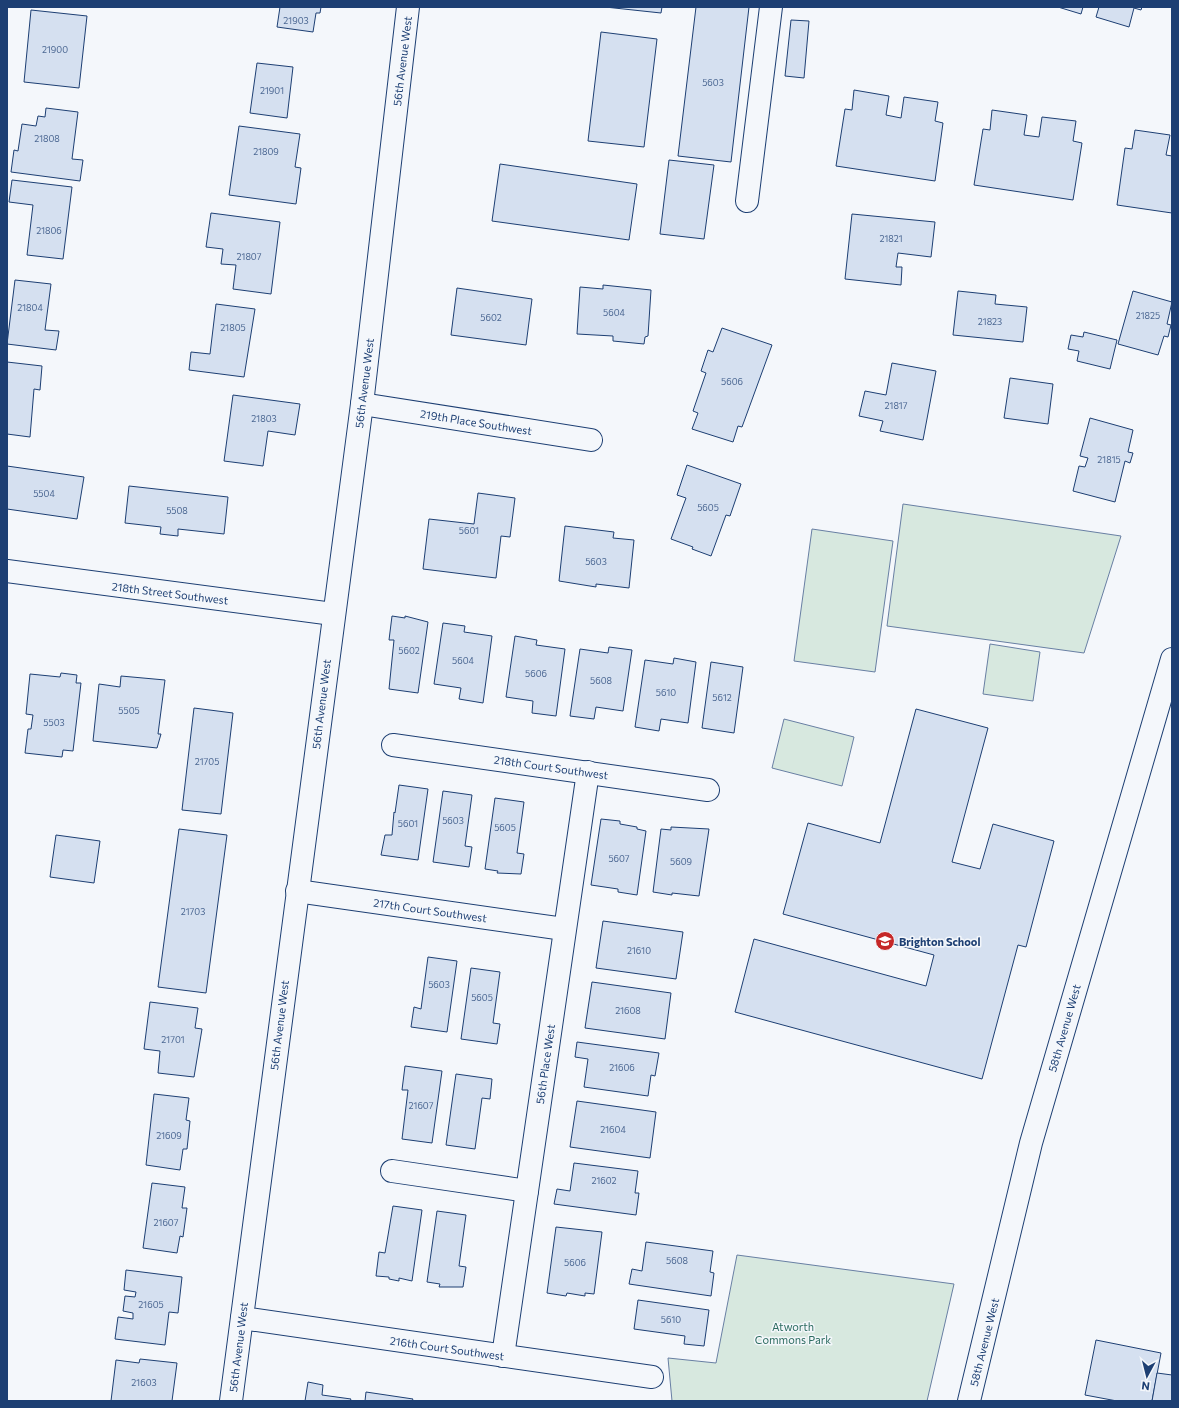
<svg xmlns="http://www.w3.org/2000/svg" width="1179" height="1408" font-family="Commissioner,sans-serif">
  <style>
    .green { fill: #d7e8df; stroke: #687fa3 }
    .building { fill: #d5e0f0; stroke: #1d3f73 }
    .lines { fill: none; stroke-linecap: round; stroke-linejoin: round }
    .minor-casing { stroke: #1d3f73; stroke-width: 24 }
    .minor { stroke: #f4f7fb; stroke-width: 22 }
    .labels { text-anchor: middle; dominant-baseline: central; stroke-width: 3; stroke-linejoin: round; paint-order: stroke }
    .number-label { font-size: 9px; fill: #4b6792 }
    .street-label { font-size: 11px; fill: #1d3f73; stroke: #f4f7fb }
    .poi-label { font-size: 11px; font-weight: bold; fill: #1d3f73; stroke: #f4f7fb; text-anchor: start }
    .park-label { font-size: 11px; fill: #2c6c60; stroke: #f4f7fb }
  </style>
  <rect width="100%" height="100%" fill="#f4f7fb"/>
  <g class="green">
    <polygon points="903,504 1121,536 1084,653 887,626"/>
    <polygon points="812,529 893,541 875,672 794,661"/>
    <polygon points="990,644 1040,652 1033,701 983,694"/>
    <polygon points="784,719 854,737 842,786 772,768"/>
    <polygon points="737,1255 954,1284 927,1401 672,1401 668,1358 716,1363"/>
  </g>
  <g class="building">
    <polygon points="280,7 321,7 320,13 316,13 313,32 277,27"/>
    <polygon points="605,7 662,7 661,13"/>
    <polygon points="696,7 749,7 731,162 678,156"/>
    <polygon points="1058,7 1083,7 1081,14"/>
    <polygon points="1099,7 1142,7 1141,10 1134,8 1129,27 1096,17"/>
    <polygon points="31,10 87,16 79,88 24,82"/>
    <polygon points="791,20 809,21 804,78 785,76"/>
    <polygon points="601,32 657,39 644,147 588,141"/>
    <polygon points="257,63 293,67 287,118 250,113"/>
    <polygon points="854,90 889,96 886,115 901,118 904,97 938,102 935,121 943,123 935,181 836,166 845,109 852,110"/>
    <polygon points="46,108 78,112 72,159 83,160 80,181 11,172 14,150 18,151 22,124 36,126 38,116 45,117"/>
    <polygon points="992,110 1027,115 1024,135 1039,137 1042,117 1076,121 1073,141 1082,143 1073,200 974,185 983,129 990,130"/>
    <polygon points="239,126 300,134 295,167 301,168 296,204 229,195"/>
    <polygon points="1135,130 1170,135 1166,155 1172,156 1172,213 1117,205 1125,148 1132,149"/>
    <polygon points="669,160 714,165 704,239 660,234"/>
    <polygon points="500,164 637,184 629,240 492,221"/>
    <polygon points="12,180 72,187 63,259 27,255 33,205 9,202"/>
    <polygon points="211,213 280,222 271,294 233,289 236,265 221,264 223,249 206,247"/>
    <polygon points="852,214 935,222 931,257 898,253 896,267 902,267 901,285 845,279"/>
    <polygon points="15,280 51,284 45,330 59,331 56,350 7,344"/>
    <polygon points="603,285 651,290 648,336 645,337 644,344 613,341 613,336 577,334 580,287 603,289"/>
    <polygon points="457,288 532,299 526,345 451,335"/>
    <polygon points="958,291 996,295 995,304 1027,307 1023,342 953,335"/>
    <polygon points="1133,291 1172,302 1167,324 1171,325 1168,337 1164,336 1158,355 1118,344"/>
    <polygon points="216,304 255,309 244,377 189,370 191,352 210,354"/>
    <polygon points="722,328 772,345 742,427 738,426 733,442 692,429 698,413 693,411 706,373 701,371 708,350 713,352"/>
    <polygon points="1084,332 1117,340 1110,369 1077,361 1079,351 1068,349 1071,335 1083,337"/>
    <polygon points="7,362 42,366 40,390 34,389 30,437 7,434"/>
    <polygon points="892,363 936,371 923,440 880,431 883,421 859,416 865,391 886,395"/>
    <polygon points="1010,378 1053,384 1048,424 1004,418"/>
    <polygon points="233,395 300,404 295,435 268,431 263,466 224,461"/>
    <polygon points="1090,418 1133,430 1128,452 1133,453 1130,463 1125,461 1115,502 1073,491 1079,466 1085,467 1088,458 1080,456"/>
    <polygon points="687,465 741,484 730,516 726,515 711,556 692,549 693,547 671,539 686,498 677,495"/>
    <polygon points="7,466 84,477 77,519 7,509"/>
    <polygon points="129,486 228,497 224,534 178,529 178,536 160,534 161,527 125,523"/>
    <polygon points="478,493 515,498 510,537 501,536 496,578 423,569 429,519 474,524"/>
    <polygon points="565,526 614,532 613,538 634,540 629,588 596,584 596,587 559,581"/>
    <polygon points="392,616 405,618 405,616 428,622 418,693 389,689 394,640 389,640"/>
    <polygon points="443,623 465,626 464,632 492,636 483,703 459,699 461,688 434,684"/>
    <polygon points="515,636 537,640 536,645 565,649 556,716 532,713 533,701 506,697"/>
    <polygon points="609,647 632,650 623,711 596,707 594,719 570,716 580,649 608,653"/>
    <polygon points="674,658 696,662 688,723 661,719 659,731 635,727 645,660 673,664"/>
    <polygon points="711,662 743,667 734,733 702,728"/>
    <polygon points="61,673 77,675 76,683 81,683 73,751 63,750 62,757 25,753 28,729 31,729 33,715 26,714 30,674 60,677"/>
    <polygon points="121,676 165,680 158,734 161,734 157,748 93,741 99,684 120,687"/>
    <polygon points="194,708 233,713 221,814 182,810"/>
    <polygon points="916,709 988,728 952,862 980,869 993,824 1054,841 1026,947 1018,945 982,1079 735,1012 754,939 926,986 934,955 783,914 808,823 880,843"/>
    <polygon points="399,785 428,789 418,860 381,855 385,835 392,835 394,812 395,813"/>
    <polygon points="443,791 472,795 465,846 472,847 469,867 433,862"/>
    <polygon points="495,798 524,802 517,853 524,854 521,874 497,873 498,871 485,869"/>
    <polygon points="601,819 620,821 620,824 637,827 637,829 646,831 637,895 618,892 618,889 591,885"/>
    <polygon points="671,827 709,829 699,896 672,893 672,895 653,892 661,829 671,830"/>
    <polygon points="179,829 227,835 206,993 158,987"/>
    <polygon points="56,835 100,841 94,883 50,877"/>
    <polygon points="603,921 683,932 676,979 596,968"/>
    <polygon points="428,957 457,961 447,1032 411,1027 414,1007 421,1009"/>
    <polygon points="471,968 500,972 493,1023 500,1024 497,1044 461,1039"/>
    <polygon points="592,982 671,993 665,1039 585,1028"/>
    <polygon points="150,1002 198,1008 195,1028 202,1029 194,1077 158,1073 160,1051 144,1049"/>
    <polygon points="577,1042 659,1053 655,1076 651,1075 648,1096 584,1087 588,1059 575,1057"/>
    <polygon points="405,1066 442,1071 432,1143 402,1139 408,1090 402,1090"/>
    <polygon points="456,1074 492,1079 490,1099 482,1098 475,1149 446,1145"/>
    <polygon points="154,1094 189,1098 186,1120 190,1121 187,1149 183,1149 180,1170 146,1165"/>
    <polygon points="577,1101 656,1112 650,1158 570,1147"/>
    <polygon points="574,1163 638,1171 635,1193 639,1193 636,1215 554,1204 557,1189 570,1191"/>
    <polygon points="152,1183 185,1187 182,1208 187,1208 183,1237 180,1236 177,1253 143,1248"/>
    <polygon points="393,1206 422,1210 412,1281 399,1278 399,1281 389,1279 389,1277 376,1276 379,1252 385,1253"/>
    <polygon points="437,1211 466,1215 459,1266 466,1267 463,1287 439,1287 440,1284 427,1282"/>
    <polygon points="556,1227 602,1232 594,1294 585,1293 585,1296 567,1293 566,1296 547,1293"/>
    <polygon points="646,1242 713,1251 710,1272 714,1273 711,1296 629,1284 632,1269 642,1271"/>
    <polygon points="126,1270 182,1277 178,1313 169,1312 165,1345 115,1339 118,1317 133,1319 133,1313 123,1311 125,1296 135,1297 136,1292 124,1290"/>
    <polygon points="638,1300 709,1310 704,1346 684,1344 685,1336 634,1329"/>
    <polygon points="1096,1340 1161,1353 1152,1401 1117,1401 1085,1395"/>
    <polygon points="140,1359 177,1363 172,1401 111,1401 116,1360 139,1363"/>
    <polygon points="1157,1373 1172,1375 1172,1401 1152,1401"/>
    <polygon points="308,1382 323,1385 322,1395 351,1399 350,1401 305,1401"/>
    <polygon points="366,1392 413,1399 412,1401 365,1401"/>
  </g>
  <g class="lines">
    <defs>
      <g id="minor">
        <polyline points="747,201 771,7"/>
        <polyline points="362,404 591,440"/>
        <polyline points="7,571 333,614"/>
        <polyline points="393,745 708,790"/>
        <polyline points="297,891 564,929"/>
        <polyline points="392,1171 527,1191"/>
        <polyline points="242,1318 652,1377"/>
        <polyline points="503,1356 588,772"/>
        <polyline points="231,1401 362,404 408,7"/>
        <polyline points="969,1401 1031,1143 1172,659"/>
      </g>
    </defs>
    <use href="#minor" class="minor-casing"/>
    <use href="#minor" class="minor"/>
  </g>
  <defs>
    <symbol id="school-disc" viewBox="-11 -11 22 22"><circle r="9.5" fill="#c62828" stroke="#f4f7fb"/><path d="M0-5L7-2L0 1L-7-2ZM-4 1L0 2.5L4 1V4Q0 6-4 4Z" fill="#fff"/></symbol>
  </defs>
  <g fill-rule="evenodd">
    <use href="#school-disc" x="874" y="930" width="22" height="22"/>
  </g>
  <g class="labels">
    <g class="number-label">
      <text x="296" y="20">21903</text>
      <text x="55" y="49">21900</text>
      <text x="713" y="82">5603</text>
      <text x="272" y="90">21901</text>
      <text x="47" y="138">21808</text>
      <text x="266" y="151">21809</text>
      <text x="49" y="230">21806</text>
      <text x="891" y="238">21821</text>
      <text x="249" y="256">21807</text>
      <text x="30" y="307">21804</text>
      <text x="614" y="312">5604</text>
      <text x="1148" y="315">21825</text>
      <text x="491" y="317">5602</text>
      <text x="990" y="321">21823</text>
      <text x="233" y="327">21805</text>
      <text x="732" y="381">5606</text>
      <text x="896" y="405">21817</text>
      <text x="264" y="418">21803</text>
      <text x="1109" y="459">21815</text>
      <text x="44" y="493">5504</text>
      <text x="708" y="507">5605</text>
      <text x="177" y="510">5508</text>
      <text x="469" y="530">5601</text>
      <text x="596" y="561">5603</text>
      <text x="409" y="650">5602</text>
      <text x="463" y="660">5604</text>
      <text x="536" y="673">5606</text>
      <text x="601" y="680">5608</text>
      <text x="666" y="692">5610</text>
      <text x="722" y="697">5612</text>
      <text x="129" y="710">5505</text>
      <text x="54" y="722">5503</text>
      <text x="207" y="761">21705</text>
      <text x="453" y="820">5603</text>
      <text x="408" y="823">5601</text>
      <text x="505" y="827">5605</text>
      <text x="619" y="858">5607</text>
      <text x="681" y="861">5609</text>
      <text x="193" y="911">21703</text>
      <text x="639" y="950">21610</text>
      <text x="439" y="984">5603</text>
      <text x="482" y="997">5605</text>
      <text x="628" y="1010">21608</text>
      <text x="173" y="1039">21701</text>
      <text x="622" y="1067">21606</text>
      <text x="421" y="1105">21607</text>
      <text x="613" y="1129">21604</text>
      <text x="169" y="1135">21609</text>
      <text x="604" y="1180">21602</text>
      <text x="166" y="1222">21607</text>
      <text x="677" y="1260">5608</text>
      <text x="575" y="1262">5606</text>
      <text x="151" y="1304">21605</text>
      <text x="671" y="1319">5610</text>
      <text x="144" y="1382">21603</text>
    </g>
    <g class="street-label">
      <text transform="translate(402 61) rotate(-83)">56th Avenue West</text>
      <text transform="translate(364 383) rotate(-83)">56th Avenue West</text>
      <text transform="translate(476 422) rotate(9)">219th Place Southwest</text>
      <text transform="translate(170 593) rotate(7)">218th Street Southwest</text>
      <text transform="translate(321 704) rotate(-83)">56th Avenue West</text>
      <text transform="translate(551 767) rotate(8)">218th Court Southwest</text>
      <text transform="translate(430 910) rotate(8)">217th Court Southwest</text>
      <text transform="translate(279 1025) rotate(-83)">56th Avenue West</text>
      <text transform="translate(1064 1028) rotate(-74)">58th Avenue West</text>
      <text transform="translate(545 1064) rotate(-82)">56th Place West</text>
      <text transform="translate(984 1342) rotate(-76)">58th Avenue West</text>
      <text transform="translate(238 1347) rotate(-83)">56th Avenue West</text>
      <text transform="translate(447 1348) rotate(8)">216th Court Southwest</text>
    </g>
    <g class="poi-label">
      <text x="899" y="941">Brighton School</text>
    </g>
    <g class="park-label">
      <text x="793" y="1326">Atworth<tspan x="793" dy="13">Commons Park</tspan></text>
    </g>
  </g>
  <rect width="1179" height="1408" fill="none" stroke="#1d3f73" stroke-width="16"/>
  <g transform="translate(1147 1376) rotate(187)" stroke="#f4f7fb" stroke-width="3" paint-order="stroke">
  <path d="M0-3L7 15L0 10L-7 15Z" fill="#1d3f73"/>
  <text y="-6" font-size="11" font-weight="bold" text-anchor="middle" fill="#1d3f73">N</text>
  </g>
</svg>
